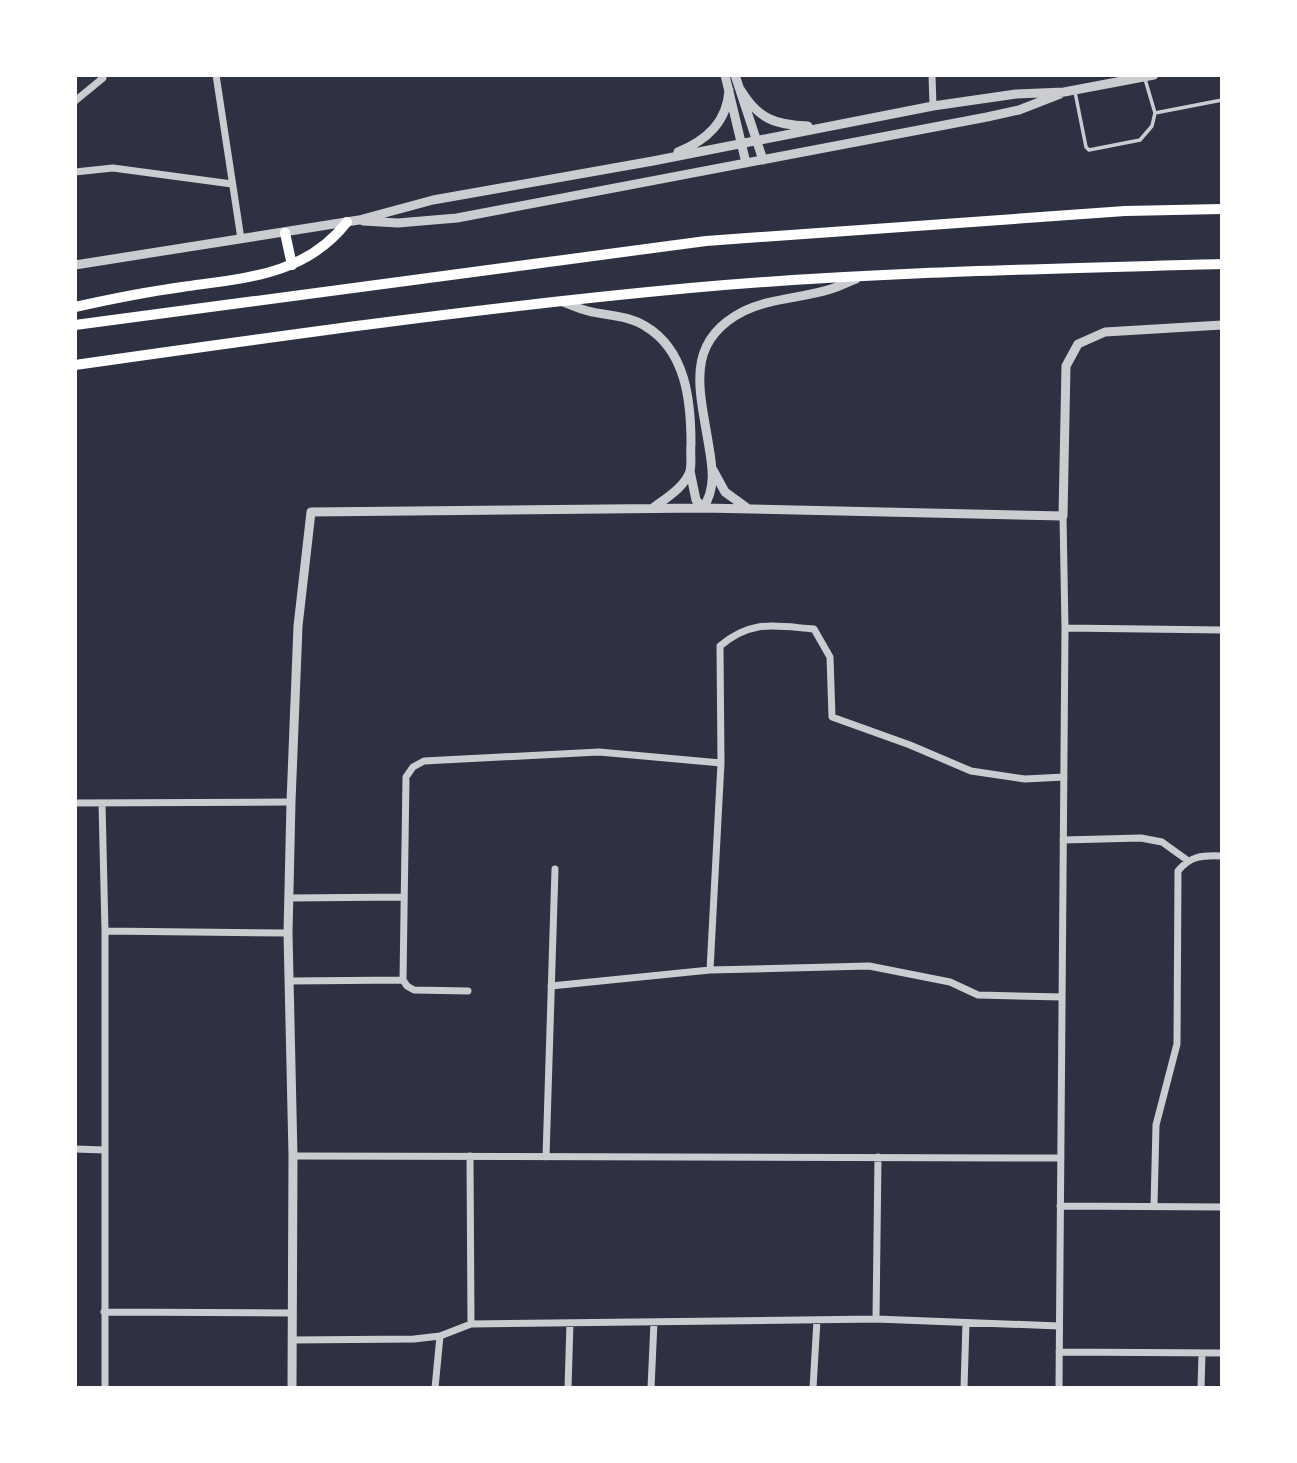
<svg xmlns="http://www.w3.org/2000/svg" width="1297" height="1463" viewBox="0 0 1297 1463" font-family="'IBM Plex Sans',sans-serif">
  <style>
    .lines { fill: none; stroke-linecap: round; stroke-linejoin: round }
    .service { stroke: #caccd0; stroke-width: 3.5 }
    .minor { stroke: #caccd0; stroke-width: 7 }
    .tertiary { stroke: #caccd0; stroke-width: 9 }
    .trunk { stroke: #fff; stroke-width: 10 }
  </style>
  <rect width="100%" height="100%" fill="#2d3142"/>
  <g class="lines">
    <path class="service" d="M 1145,79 L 1155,113 L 1222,100
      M 1075,92 L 1086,147 L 1089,150 L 1140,140 L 1152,126 L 1155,113"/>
    <path class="minor" d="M 216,75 L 241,239
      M 932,75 L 933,106
      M 75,101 L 103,78 L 103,75
      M 75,172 L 113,168 L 232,184
      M 1065,628 L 1222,630
      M 75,803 L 291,802
      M 102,803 L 105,931 L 105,1388
      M 1063,840 L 1141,838 L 1162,842 L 1187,860
      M 289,898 L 404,897
      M 105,931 L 288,933
      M 710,970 L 721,763 L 720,646 C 752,619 775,626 814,629 L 830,657 L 832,717 L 910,745 L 971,771 L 1025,779 L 1064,777
      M 290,981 L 403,980
      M 551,986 L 710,970 L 869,966 L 950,982 L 978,995 L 1062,997
      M 468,991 L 414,990 L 407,986 L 403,980 L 406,777 L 413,767 L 424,761 L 599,752 L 721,763
      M 75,1149 L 104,1150
      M 293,1156 L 1061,1158
      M 470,1156 L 471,1324
      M 546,1157 L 555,869
      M 1060,1206 L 1222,1207
      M 1154,1206 L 1156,1125 L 1177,1044 L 1178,871 C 1190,856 1202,855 1222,856
      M 104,1312 L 292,1313
      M 876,1319 L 1059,1326
      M 292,1340 L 414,1339 L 440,1336 L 471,1324 L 876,1319 L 878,1157
      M 1059,1352 L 1222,1353
      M 435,1388 L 440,1336
      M 568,1388 L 570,1323
      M 651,1388 L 654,1322
      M 813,1388 L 817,1320
      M 964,1388 L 966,1323
      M 1059,1388 L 1065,628 L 1063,516
      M 1201,1388 L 1202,1353"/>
    <path class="tertiary" d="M 725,75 L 746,163
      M 735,75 L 763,160
      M 740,89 C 758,119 775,125 808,126
      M 678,152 C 707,140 727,122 729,90
      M 363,221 L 398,223 L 457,218 L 987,117 L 1019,110 L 1060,94
      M 75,265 L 359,220 L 433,200 L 653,161 L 933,106 L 1016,94 L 1064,92 L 1154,75
      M 563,302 C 571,305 580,309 588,311 C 607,316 628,315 645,326 C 686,350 691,401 691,444 C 690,452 692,463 690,471 C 685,487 666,498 653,508
      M 713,470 L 725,492 L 747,508
      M 690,471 L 696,500 L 703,508 C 717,487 712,465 708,441 C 699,387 685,341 744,311 C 771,298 803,298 831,289 C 840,286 848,282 856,279
      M 292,1388 L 293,1156 L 288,933 L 291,802 L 298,626 L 311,512 L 703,508 L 1063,516 L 1066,366 L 1078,344 L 1105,332 L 1222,325"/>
    <path class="trunk" d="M 285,233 L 292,265
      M 75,307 C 111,299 146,292 182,287 C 244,278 305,276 347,222
      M 75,325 L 706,241 L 1125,211 L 1222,209
      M 75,365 C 279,336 484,307 690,288 C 867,272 1044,269 1222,264"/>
  </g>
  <rect width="1297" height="1463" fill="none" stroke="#ffffff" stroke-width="154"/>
</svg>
